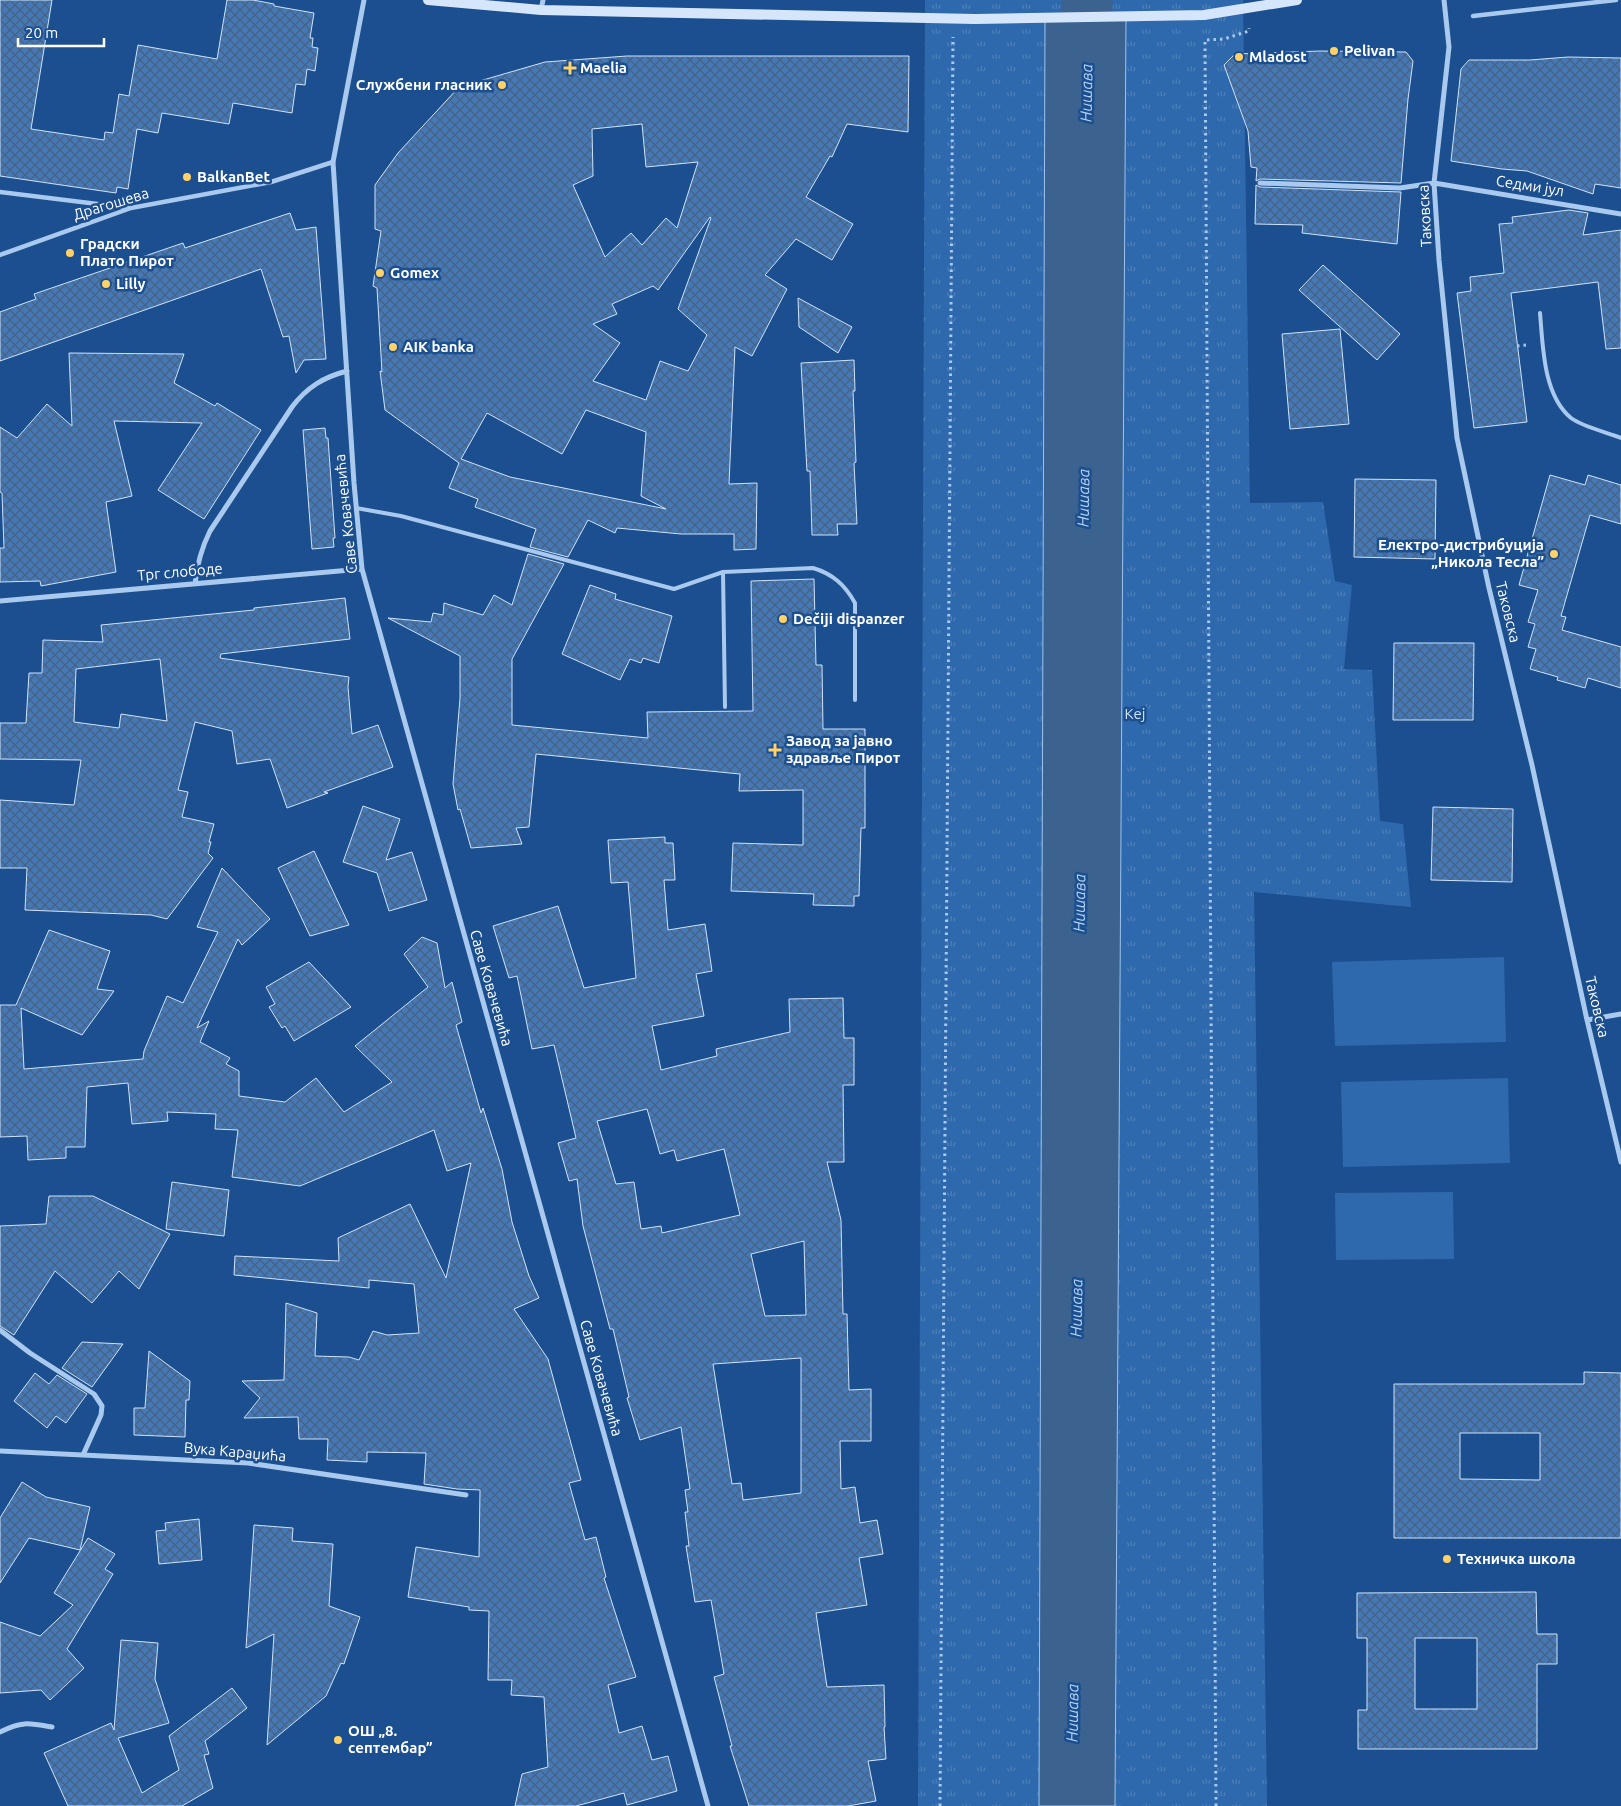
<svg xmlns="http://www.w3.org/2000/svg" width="1621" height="1806" viewBox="0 0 1621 1806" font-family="Ubuntu,sans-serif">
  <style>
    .park { fill: url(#park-tufts) }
    .garden { fill: #2e69ad }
    .water { fill: #3c6290; stroke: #9cc4f0 }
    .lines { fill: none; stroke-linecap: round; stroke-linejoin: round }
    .river { stroke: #3c6290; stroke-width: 51 }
    .building { fill: url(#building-cross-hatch); stroke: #cfe3fa; fill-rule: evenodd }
    .path { stroke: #a9c9ee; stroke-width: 3; stroke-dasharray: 2.5 4; stroke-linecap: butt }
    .service { stroke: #a9c9ee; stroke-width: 4 }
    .pedestrian { stroke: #a9c9ee; stroke-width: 4.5 }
    .minor { stroke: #a9c9ee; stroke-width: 5 }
    .secondary { stroke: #d6e6fa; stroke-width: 10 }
    .poi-dot { fill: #ffd166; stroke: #1b4f8f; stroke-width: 2 }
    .labels { text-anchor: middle; stroke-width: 5; stroke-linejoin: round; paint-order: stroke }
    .poi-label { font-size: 15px; font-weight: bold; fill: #fff; stroke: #1b4f8f; text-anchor: start }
    .street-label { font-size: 15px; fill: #fff; stroke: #1b4f8f }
    .park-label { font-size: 15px; fill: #cfe3fa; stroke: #1b4f8f }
    .water-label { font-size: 16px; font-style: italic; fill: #b5d3f5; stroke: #1b4f8f }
  </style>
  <defs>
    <pattern id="park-tufts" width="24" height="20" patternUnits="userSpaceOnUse" patternTransform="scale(1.25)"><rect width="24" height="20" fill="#2e69ad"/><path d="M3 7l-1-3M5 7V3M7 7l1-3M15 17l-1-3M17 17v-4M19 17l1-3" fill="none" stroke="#4d80b9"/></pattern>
    <pattern id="building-cross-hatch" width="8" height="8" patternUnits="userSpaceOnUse" patternTransform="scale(1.25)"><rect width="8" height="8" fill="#4478b7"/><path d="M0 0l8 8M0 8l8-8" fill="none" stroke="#486282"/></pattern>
  </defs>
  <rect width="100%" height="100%" fill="#1b4f8f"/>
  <path class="park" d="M 925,0 L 1243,0 L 1250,503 L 1323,502 L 1335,581 L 1352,585 L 1344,669 L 1372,670 L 1380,821 L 1403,824 L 1411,907 L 1254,892 L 1267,1806 L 918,1806 Z"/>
  <path class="garden" d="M 1504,957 L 1506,1042 L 1335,1046 L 1332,962 Z
    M 1508,1078 L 1510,1163 L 1343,1167 L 1341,1082 Z
    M 1453,1192 L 1454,1259 L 1336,1260 L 1335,1193 Z"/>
  <path class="water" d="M 1126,16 L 1115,1806 L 1039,1806 L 1045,18 Z"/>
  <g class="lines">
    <path class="river" d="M 1087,83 L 1087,0"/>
  </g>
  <path class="building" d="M 0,0 L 52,0 L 31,129 L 104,140 L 105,132 L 113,133 L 119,94 L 129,96 L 138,45 L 217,59 L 227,0 L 253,0 L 274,4 L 274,6 L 314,13 L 310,38 L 313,38 L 312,47 L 318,48 L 315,71 L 307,69 L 305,85 L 296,84 L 292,113 L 233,103 L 229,124 L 162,113 L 158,133 L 137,129 L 128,189 L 117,187 L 116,193 L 0,176 Z
    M 1320,51 L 1406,52 L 1413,61 L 1408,99 L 1401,183 L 1260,179 L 1256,181 L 1257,168 L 1251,167 L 1248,131 L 1224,65 L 1235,54 Z
    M 627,56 L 909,56 L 908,132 L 847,124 L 832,157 L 830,156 L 806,197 L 853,224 L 832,260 L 796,239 L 765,275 L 787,289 L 752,356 L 735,347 L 729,484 L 757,483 L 756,549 L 734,550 L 734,534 L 681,534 L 617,528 L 615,533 L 588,520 L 568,557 L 530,547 L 536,529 L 475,507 L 478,499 L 449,488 L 459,463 L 385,410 L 380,371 L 382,372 L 377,288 L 373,286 L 381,231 L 375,229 L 375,185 L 398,153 L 459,87 L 545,62 ZM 642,124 L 646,167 L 698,162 L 677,228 L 666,218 L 642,245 L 631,233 L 605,257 L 573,185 L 593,176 L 592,129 ZM 710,217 L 711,218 L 678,309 L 707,335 L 688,371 L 660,361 L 646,400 L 593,381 L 620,343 L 593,324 L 617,314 L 612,304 L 653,286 L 658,290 ZM 586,410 L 646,432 L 641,496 L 666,509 L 510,477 L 461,459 L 487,413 L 562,454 Z
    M 1568,57 L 1621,58 L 1621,188 L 1595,184 L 1593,194 L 1527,171 L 1502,169 L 1451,161 L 1461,69 L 1469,60 L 1530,60 Z
    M 1256,185 L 1260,187 L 1401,192 L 1397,244 L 1302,233 L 1303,225 L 1255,224 Z
    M 1569,210 L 1588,213 L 1583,235 L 1621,230 L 1621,348 L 1606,349 L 1598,282 L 1511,293 L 1527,422 L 1474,428 L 1457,293 L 1471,291 L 1470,277 L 1504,273 L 1499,224 L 1513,223 L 1512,217 Z
    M 290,213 L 296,230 L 316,227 L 326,359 L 304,360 L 296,373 L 289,336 L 283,337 L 261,269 L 0,361 L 0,312 L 36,299 L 34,294 L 183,243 L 185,248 Z
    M 1323,265 L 1400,334 L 1377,360 L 1299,290 Z
    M 798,298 L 852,327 L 838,353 L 799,327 Z
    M 1340,329 L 1349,424 L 1290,429 L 1282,334 Z
    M 69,353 L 184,354 L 174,383 L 215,406 L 217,403 L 261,430 L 204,519 L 158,490 L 202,423 L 114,421 L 132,496 L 106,502 L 116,572 L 41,586 L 40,581 L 0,582 L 0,548 L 4,548 L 2,493 L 0,492 L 0,427 L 17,438 L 47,404 L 72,426 Z
    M 854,360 L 855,391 L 853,391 L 856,462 L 854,463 L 857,524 L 837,524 L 838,535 L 812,535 L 810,471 L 807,471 L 801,363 Z
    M 325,428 L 326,438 L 328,438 L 335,538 L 333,538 L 334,547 L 312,549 L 303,430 Z
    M 1550,475 L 1585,485 L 1588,475 L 1621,485 L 1621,524 L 1590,515 L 1561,616 L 1566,617 L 1562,630 L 1621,647 L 1621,688 L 1588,678 L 1585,688 L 1557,680 L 1558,677 L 1530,669 L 1536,649 L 1528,647 L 1535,624 L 1528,622 L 1538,590 L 1519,585 Z
    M 1355,479 L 1436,480 L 1435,559 L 1354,557 Z
    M 528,554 L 564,564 L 512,659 L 512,725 L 648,738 L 647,712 L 753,711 L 751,581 L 814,579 L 816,665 L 822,665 L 823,729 L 865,729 L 865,828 L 861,828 L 859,896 L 854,896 L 854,906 L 813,905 L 814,894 L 731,891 L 733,843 L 803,845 L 803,790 L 739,791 L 740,774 L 536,754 L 529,827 L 516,828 L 522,844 L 471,848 L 460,809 L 458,810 L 453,784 L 460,698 L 460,656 L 388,618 L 431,622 L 433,613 L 443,615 L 444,603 L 483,615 L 494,595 L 512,605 Z
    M 590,585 L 616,594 L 615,599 L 672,616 L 659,663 L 643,658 L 641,663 L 630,659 L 620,680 L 562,654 Z
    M 345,598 L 350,639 L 221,654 L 220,658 L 349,677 L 348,687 L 352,734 L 378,725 L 393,767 L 324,792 L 328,793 L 287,808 L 270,759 L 237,764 L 232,731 L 195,722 L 178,790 L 188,792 L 182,817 L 214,824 L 209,842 L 211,842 L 208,853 L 213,858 L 167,919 L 151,915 L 25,910 L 27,868 L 0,868 L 0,800 L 74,805 L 81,760 L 0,759 L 0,723 L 26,723 L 29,673 L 42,673 L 43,640 L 103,642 L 101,625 L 254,610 L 254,608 ZM 160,659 L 167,721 L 121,714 L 119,728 L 74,722 L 76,669 Z
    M 1394,643 L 1474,643 L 1473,720 L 1393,720 Z
    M 363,806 L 400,819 L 386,860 L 412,852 L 427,900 L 389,911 L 377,873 L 343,862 Z
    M 1433,807 L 1513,809 L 1512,882 L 1431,880 Z
    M 665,837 L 665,843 L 673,843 L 675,880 L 664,880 L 668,930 L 705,924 L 712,971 L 696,974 L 704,1016 L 652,1026 L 661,1070 L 717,1056 L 716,1049 L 790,1032 L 789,999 L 843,998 L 844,1038 L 854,1038 L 854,1085 L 843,1085 L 844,1162 L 827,1162 L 841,1220 L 843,1314 L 847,1314 L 849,1390 L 871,1389 L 871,1441 L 840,1441 L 841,1489 L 855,1487 L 860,1523 L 877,1520 L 883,1554 L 859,1558 L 867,1605 L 816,1613 L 827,1687 L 884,1685 L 885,1727 L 884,1727 L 886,1759 L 868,1761 L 876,1801 L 848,1806 L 749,1806 L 730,1746 L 732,1746 L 714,1677 L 724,1674 L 711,1600 L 695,1602 L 686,1546 L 689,1546 L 685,1512 L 688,1512 L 685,1490 L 690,1489 L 681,1427 L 640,1440 L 627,1398 L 629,1397 L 613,1329 L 610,1329 L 583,1226 L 577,1179 L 569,1181 L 558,1143 L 576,1138 L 554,1045 L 532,1049 L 517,976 L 509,978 L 493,926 L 558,906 L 584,988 L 636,978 L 628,882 L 611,883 L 608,840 ZM 647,1109 L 660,1154 L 674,1150 L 677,1161 L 724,1149 L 740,1215 L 662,1233 L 661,1226 L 641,1229 L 634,1182 L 616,1184 L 597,1121 ZM 804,1241 L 806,1315 L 765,1316 L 751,1254 ZM 801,1358 L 801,1493 L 743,1500 L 741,1483 L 732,1484 L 713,1364 Z
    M 314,851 L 349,925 L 310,936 L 278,868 Z
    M 222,868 L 270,919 L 242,945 L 238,939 L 197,1028 L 209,1021 L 200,1042 L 230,1058 L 226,1064 L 239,1071 L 239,1096 L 285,1102 L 316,1078 L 344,1112 L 392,1082 L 355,1046 L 428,987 L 404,954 L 422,937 L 437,943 L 445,988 L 452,982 L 462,1022 L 456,1025 L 481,1113 L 483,1108 L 502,1169 L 512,1222 L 529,1276 L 539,1298 L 514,1309 L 548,1359 L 581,1480 L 569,1483 L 585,1540 L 596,1537 L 606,1577 L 604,1578 L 636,1677 L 608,1685 L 619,1733 L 642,1726 L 652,1760 L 668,1756 L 677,1791 L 627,1805 L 624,1793 L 576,1806 L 515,1806 L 522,1774 L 548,1767 L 544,1697 L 511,1695 L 512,1680 L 488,1680 L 489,1611 L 469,1610 L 469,1607 L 408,1597 L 416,1547 L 479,1557 L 480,1490 L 457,1489 L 424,1484 L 426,1453 L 367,1452 L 367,1462 L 327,1460 L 328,1439 L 299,1439 L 298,1417 L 244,1418 L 260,1398 L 242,1381 L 284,1380 L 286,1303 L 317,1313 L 315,1356 L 349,1357 L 359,1360 L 373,1331 L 387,1335 L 419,1333 L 414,1284 L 369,1280 L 369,1288 L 234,1275 L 235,1256 L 339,1261 L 338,1238 L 410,1204 L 446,1278 L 471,1163 L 447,1171 L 434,1130 L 300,1186 L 232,1177 L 238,1130 L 215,1129 L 216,1114 L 167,1112 L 168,1121 L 132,1124 L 128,1083 L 87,1087 L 85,1147 L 66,1147 L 66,1158 L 28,1160 L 27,1136 L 0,1137 L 0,1005 L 16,1005 L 49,930 L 110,951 L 97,989 L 114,991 L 82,1035 L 21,1008 L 24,1069 L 143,1059 L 144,1051 L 167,996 L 183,1003 L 218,932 L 197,927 Z
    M 309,962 L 351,1007 L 294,1041 L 285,1026 L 282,1028 L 269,1007 L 275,1004 L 266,987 Z
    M 172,1182 L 229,1190 L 224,1236 L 166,1229 Z
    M 49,1196 L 93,1196 L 170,1234 L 139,1289 L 119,1271 L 92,1303 L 55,1271 L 14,1335 L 0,1326 L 0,1226 L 46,1224 Z
    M 82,1342 L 123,1344 L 92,1387 L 62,1368 Z
    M 149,1351 L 190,1381 L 189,1400 L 186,1400 L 185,1437 L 134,1435 L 134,1408 L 145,1408 Z
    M 1584,1372 L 1621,1373 L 1621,1538 L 1394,1538 L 1394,1384 L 1584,1384 ZM 1460,1433 L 1540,1433 L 1540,1480 L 1460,1479 Z
    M 35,1373 L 49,1384 L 57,1375 L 87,1394 L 66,1423 L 56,1416 L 47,1428 L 14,1401 Z
    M 22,1482 L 46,1497 L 90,1507 L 80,1550 L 29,1538 L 0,1583 L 0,1518 Z
    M 199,1519 L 202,1560 L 159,1564 L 156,1531 L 166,1530 L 165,1523 Z
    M 254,1525 L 293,1528 L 292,1541 L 333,1544 L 329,1606 L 360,1617 L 344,1664 L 341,1663 L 326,1696 L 267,1745 L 274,1634 L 246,1648 Z
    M 88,1538 L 115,1554 L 105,1569 L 113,1574 L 67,1649 L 84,1668 L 50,1700 L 41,1690 L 0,1693 L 0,1622 L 40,1636 L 73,1605 L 54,1593 Z
    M 1536,1592 L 1537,1634 L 1557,1634 L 1557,1664 L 1537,1664 L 1537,1749 L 1358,1749 L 1358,1710 L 1367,1710 L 1367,1638 L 1357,1638 L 1357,1593 ZM 1415,1638 L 1477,1638 L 1477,1709 L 1415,1709 Z
    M 121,1640 L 158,1643 L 155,1679 L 169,1723 L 118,1738 L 142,1793 L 179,1770 L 169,1736 L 232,1688 L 247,1708 L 205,1741 L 209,1754 L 204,1755 L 213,1788 L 182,1806 L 68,1806 L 44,1753 L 111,1723 L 114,1730 Z"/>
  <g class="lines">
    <path class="path" d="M 1517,346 L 1527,345
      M 940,1806 L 953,37
      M 1216,1806 L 1205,40 L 1224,39 L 1249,31 L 1249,28"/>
    <path class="service" d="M 1540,313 C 1543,346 1543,395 1571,418 C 1583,427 1606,432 1621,438
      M 356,508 L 401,516 L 674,589 L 723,572 L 813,568 C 833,574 845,585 855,603 L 855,700
      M 723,572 L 725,707"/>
    <path class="pedestrian" d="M 1473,16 L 1616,0
      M 0,192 L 130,208
      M 0,255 L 131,208 L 271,182 L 333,162"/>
    <path class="minor" d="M 364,0 L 333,162 L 354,483 L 362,569 L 708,1806
      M 1444,0 L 1449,47 L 1434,183 L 1439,260 L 1457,438 L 1489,588 L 1532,765 L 1587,1020 L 1621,1162
      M 541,10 L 543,0
      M 1260,183 L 1400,188 L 1434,183 L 1621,214
      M 195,584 C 197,564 201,549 210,531 L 292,407 C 307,387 324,377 347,371
      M 0,601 L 362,569
      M 1587,1020 L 1621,1014
      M 0,1330 L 30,1353 L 94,1394 L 102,1406 L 101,1415 L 83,1455
      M 0,1451 L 248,1463 L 466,1495
      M 0,1732 C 22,1721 29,1723 52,1727"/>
    <path class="secondary" d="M 428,0 L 541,10 L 975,19 L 1204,15 L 1297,0"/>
  </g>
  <g class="poi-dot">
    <circle cx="1334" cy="51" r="5"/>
    <circle cx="1239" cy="57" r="5"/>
    <path d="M567.5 60.5h5v5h5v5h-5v5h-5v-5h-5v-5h5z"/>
    <circle cx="502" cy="85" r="5"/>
    <circle cx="187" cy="177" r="5"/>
    <circle cx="70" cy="253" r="5"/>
    <circle cx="380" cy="273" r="5"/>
    <circle cx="106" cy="284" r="5"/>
    <circle cx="393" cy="347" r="5"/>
    <circle cx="1554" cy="554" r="5"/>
    <circle cx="783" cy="619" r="5"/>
    <path d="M772.5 742.5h5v5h5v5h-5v5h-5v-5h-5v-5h5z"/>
    <circle cx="1447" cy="1559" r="5"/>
    <circle cx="338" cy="1740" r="5"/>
  </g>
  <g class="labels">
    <g class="poi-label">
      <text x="1344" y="56">Pelivan</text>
      <text x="1249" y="62">Mladost</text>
      <text x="580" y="73">Maelia</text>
      <text x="492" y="90" text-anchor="end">Службени гласник</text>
      <text x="197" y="182">BalkanBet</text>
      <text x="80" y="249">Градски<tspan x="80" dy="17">Плато Пирот</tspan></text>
      <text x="390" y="278">Gomex</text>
      <text x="116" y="289">Lilly</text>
      <text x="403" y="352">AIK banka</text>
      <text x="1544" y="550" text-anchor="end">Електро-дистрибуција<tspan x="1544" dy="17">„Никола Тесла”</tspan></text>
      <text x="793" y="624">Dečiji dispanzer</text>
      <text x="786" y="746">Завод за јавно<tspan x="786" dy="17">здравље Пирот</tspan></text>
      <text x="1457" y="1564">Техничка школа</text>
      <text x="348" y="1736">ОШ „8.<tspan x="348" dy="17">септембар”</tspan></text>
    </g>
    <g class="street-label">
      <text transform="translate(1530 186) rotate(9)" y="5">Седми јул</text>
      <text transform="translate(111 204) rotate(-17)" y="5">Драгошева</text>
      <text transform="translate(1425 216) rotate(-93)" y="5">Таковска</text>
      <text transform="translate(346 514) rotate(-96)" y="5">Саве Ковачевића</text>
      <text transform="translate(180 572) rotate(-5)" y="5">Трг слободе</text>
      <text transform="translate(1508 612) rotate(76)" y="5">Таковска</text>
      <text transform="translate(491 988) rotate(74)" y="5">Саве Ковачевића</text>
      <text transform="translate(1597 1007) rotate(77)" y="5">Таковска</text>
      <text transform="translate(601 1378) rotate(74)" y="5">Саве Ковачевића</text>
      <text transform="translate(235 1452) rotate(5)" y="5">Вука Караџића</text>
    </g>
    <g class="park-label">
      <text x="1135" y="719">Кеј</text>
    </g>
    <g class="water-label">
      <text transform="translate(1086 93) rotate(-89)" y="6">Нишава</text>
      <text transform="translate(1083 498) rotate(-89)" y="6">Нишава</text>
      <text transform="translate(1079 903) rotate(-89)" y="6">Нишава</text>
      <text transform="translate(1076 1308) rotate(-89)" y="6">Нишава</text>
      <text transform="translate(1072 1713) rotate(-89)" y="6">Нишава</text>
    </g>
  </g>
  <path d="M18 38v8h86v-8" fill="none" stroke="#ffffff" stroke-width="2.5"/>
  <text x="25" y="38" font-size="15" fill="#ffffff" stroke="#1b4f8f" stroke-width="4" paint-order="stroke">20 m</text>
</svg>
